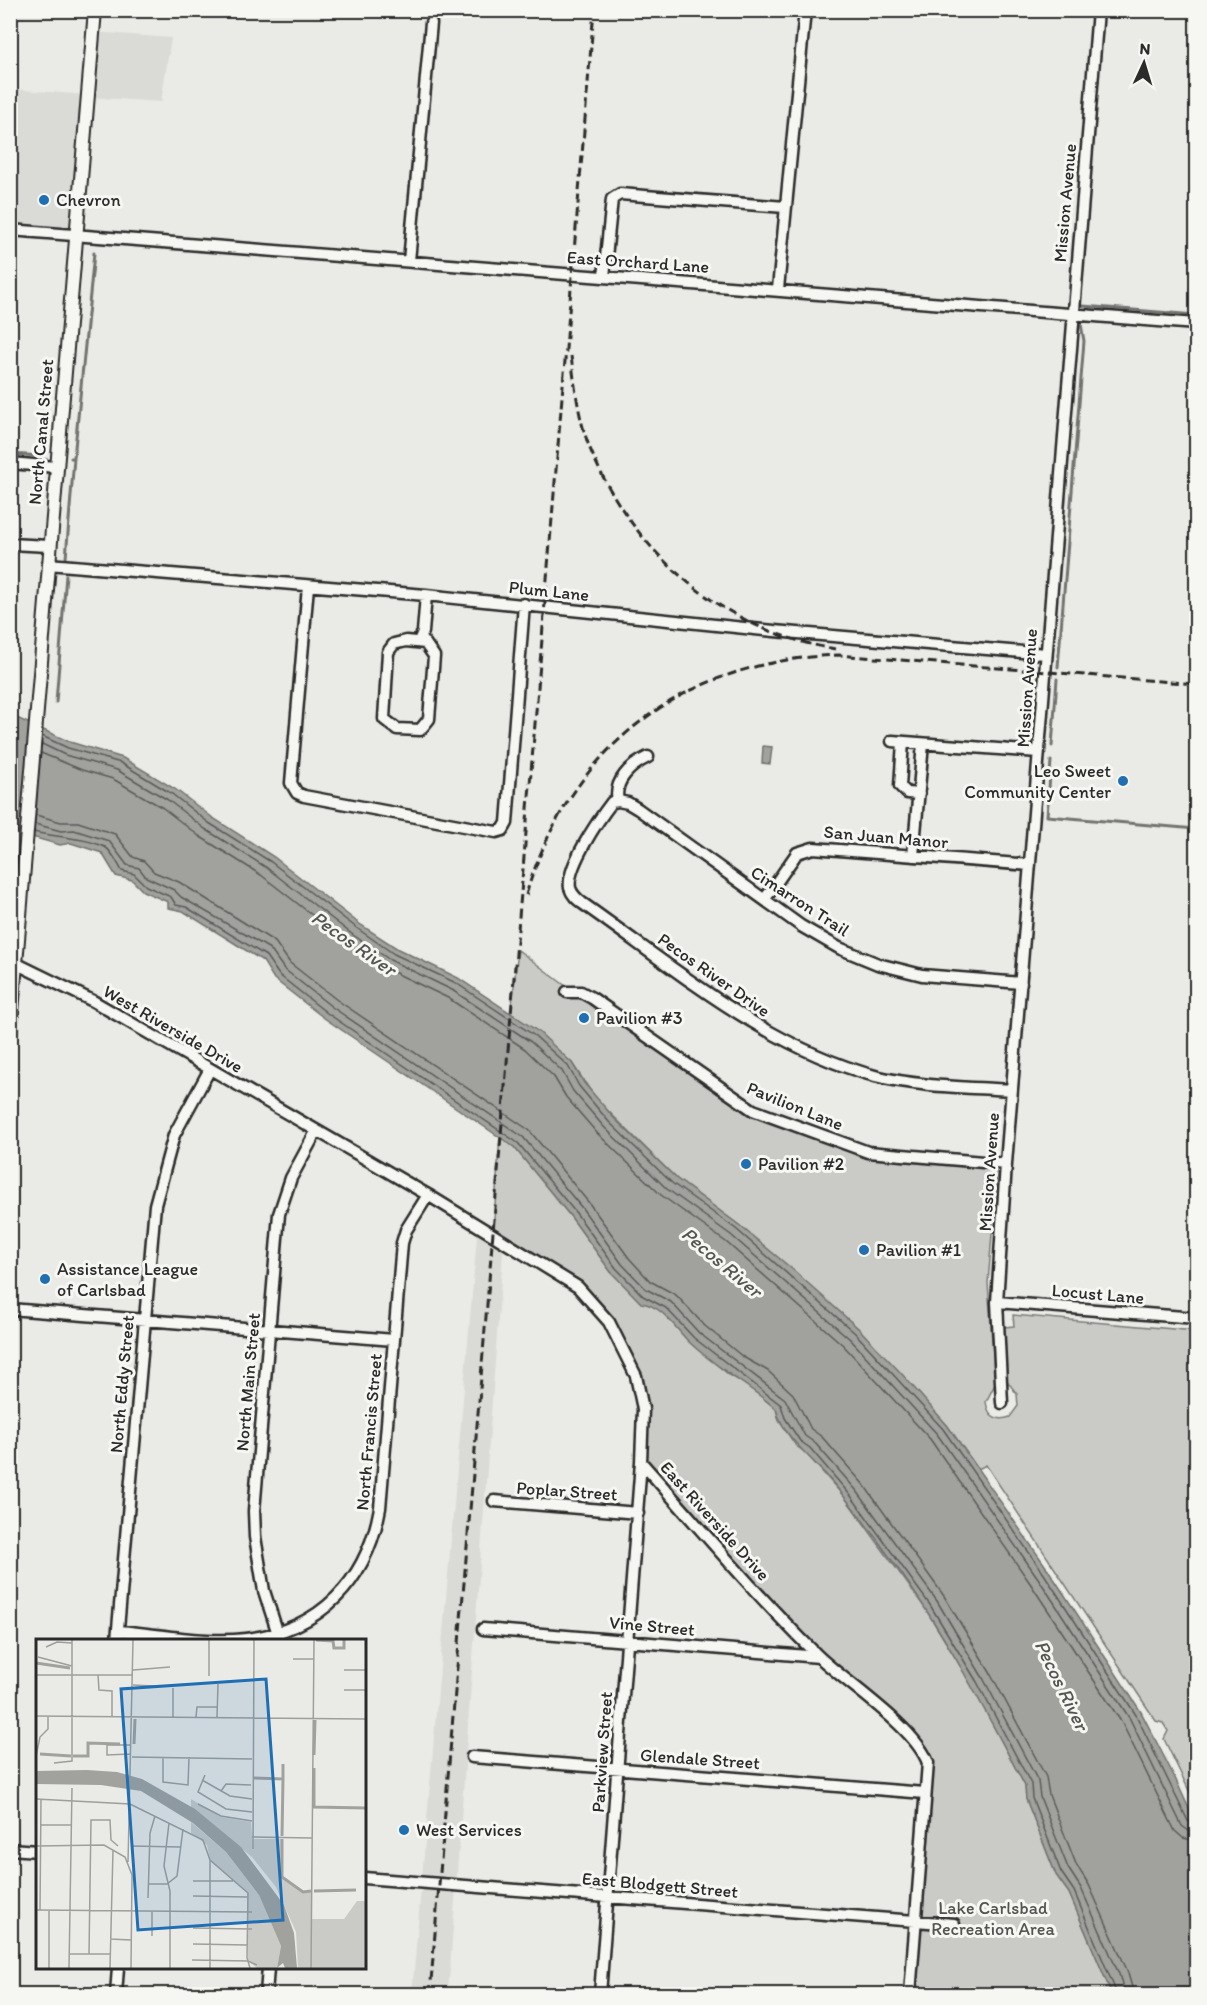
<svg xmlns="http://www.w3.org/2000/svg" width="1207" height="2005" viewBox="0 0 1207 2005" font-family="Itim,sans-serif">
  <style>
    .built { fill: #dadad6 }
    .green { fill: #cacac7; stroke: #7a7a79; stroke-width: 1.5 }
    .water { fill: #a1a19e; stroke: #727270; stroke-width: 1.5 }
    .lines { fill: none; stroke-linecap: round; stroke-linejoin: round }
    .shore { stroke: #5a5a59; stroke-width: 1.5 }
    .stream { stroke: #727270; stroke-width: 3 }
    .minor-casing { stroke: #2b2b2b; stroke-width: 15 }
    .major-casing { stroke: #2b2b2b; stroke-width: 16 }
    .minor { stroke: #f6f6f2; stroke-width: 10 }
    .major { stroke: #f6f6f2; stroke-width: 12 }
    .rail { stroke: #2b2b2b; stroke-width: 3; stroke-dasharray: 9 4.5; stroke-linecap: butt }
    .poi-dot { fill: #1f6fb2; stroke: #f6f6f2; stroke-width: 2 }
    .labels { text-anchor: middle; stroke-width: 6; stroke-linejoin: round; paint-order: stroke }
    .poi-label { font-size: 18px; fill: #2b2b2b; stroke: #f6f6f2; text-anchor: start }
    .street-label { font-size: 18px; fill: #2b2b2b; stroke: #f6f6f2 }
    .park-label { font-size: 18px; fill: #535352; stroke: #f6f6f2 }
    .water-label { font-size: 20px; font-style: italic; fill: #545453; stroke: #f6f6f2 }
    .inset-river { fill: none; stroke: #a1a19e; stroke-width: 3 }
    .inset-road { fill: none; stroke: #9e9e9b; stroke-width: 1.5 }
    .view { fill: #1f6fb2; fill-opacity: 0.15; stroke: #1f6fb2; stroke-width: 3 }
    .inset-edge { fill: none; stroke: #2b2b2b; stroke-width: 3 }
  </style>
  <rect width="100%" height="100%" fill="#eaeae6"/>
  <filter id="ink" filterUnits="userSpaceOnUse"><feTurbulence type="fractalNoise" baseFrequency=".0167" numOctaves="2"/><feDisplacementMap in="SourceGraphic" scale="12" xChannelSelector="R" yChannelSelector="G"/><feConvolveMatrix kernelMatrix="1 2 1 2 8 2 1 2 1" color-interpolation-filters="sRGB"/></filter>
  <g filter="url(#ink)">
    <path class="built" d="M 93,32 L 171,38 L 161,102 L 88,97 L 76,234 L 11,230 L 10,89 L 88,95 Z
      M 478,1225 L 504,1240 L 448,1994 L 412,1994 Z"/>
    <path class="green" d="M 518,950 L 587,1002 L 749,1115 L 866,1157 L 993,1169 L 997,1173 L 988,1283 L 995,1384 L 986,1402 C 988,1416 997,1422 1010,1417 L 1018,1406 L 1017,1394 L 1007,1381 L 1004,1327 L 1014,1326 L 1013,1315 L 1196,1331 L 1196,1805 L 1164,1739 L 1168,1731 L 1163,1723 L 1156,1721 L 986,1465 L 978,1469 L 947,1425 L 859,1329 L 739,1225 L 677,1179 L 596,1099 L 572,1063 L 511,1013 Z
      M 500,1136 L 514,1147 L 571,1217 L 611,1272 L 662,1312 L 690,1342 L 729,1375 L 754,1389 L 776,1409 L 779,1421 L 796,1446 L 805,1452 L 846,1499 L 925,1608 L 972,1685 L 1025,1786 L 1026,1799 L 1056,1875 L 1069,1893 L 1112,1994 L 910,1994 L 928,1763 L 921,1750 L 819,1657 L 641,1462 L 641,1395 L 597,1306 L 493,1233 Z"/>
    <path class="water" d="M 10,715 L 70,742 L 123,758 L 175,789 L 213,818 L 274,857 L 361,925 L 398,949 L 458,978 L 539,1032 L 572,1063 L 584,1083 L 614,1118 L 677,1179 L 739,1225 L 791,1268 L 859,1329 L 901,1373 L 947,1425 L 1049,1571 L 1141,1712 L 1175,1778 L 1196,1824 L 1196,1994 L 1112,1994 L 1069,1893 L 1056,1875 L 1026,1799 L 1025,1786 C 985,1710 945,1633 894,1563 C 873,1533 851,1504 827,1476 C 808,1454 784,1438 776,1409 C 748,1384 714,1367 687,1340 C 674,1326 661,1305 641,1303 L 611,1272 L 571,1217 L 514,1147 L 324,1018 L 274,979 L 263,961 L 183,911 L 168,908 L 168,902 L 143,891 L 132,880 L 116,876 L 102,853 L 71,843 L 60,845 L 11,831 Z
      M 763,746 L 772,747 L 770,764 L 762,763 Z"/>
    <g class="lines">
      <path class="shore" d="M 42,736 L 68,748 L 121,763 L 172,794 L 209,823 L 271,862 L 358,929 L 394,954 L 456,983 L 535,1036 L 568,1066 L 579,1086 L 609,1122 L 672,1183 L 736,1229 L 855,1333 L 943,1429 L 1044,1574 L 1136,1715 L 1188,1821 L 1196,1825
        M 42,744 L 65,755 L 117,770 L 168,800 L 205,829 L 267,868 L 353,935 L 390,960 L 452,990 L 531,1042 L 562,1071 L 573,1091 L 604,1127 L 667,1189 L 731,1235 L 850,1339 L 937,1434 L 1038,1578 L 1130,1719 L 1182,1826 L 1189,1831 L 1196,1832
        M 41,753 L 82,770 L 113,779 L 163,808 L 199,836 L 261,875 L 348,943 L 385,968 L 448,998 L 525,1049 L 554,1077 L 566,1097 L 597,1133 L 661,1195 L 726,1242 L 843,1345 L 930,1439 L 1030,1583 L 1122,1723 L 1175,1831 L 1183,1838 L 1196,1841
        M 36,815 L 61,822 L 78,822 L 115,834 L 133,857 L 144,861 L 154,872 L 179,882 L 275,942 L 290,963 L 337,1000 L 529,1130 L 589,1203 L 629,1258 L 650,1281 L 676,1295 L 705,1326 L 743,1357 L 768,1371 L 793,1394 L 811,1429 L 822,1437 L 864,1485 L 944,1596 L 991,1674 L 1046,1777 L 1049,1795 L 1076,1864 L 1089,1885 L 1127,1970 L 1134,1994
        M 35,824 L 61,831 L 74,830 L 109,841 L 127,865 L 139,868 L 146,877 L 174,890 L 181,897 L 270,949 L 284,969 L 332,1007 L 523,1137 L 582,1208 L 622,1264 L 646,1289 L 671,1302 L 699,1333 L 785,1399 L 805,1436 L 815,1443 L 857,1491 L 937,1601 L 983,1678 L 1038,1781 L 1040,1797 L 1068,1868 L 1081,1888 L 1119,1974 L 1125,1994
        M 34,832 C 58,838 83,837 105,847 C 112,851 118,864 122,871 L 134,874 L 146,886 L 171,897 L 176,905 L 186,907 L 266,956 L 279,975 L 327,1013 L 518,1143 L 576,1213 L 616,1268 L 643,1296 L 666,1308 L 694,1338 L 781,1405 L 785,1418 L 800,1441 L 810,1448 L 851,1496 L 930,1605 L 977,1682 L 1031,1784 L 1032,1798 L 1061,1872 L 1074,1891 L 1117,1994"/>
      <path class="stream" d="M 1083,306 L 1196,315
        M 10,454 L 42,456
        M 74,458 L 94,253
        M 66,558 L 74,458 L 71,458
        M 1058,667 L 1084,341 L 1081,324
        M 56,702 L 66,575
        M 1052,746 L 1057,679
        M 1051,761 L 1047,816 L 1196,829"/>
      <defs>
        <path id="minor" d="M 10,230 L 1196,324
          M 409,261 L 431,23
          M 604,277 L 612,199 L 620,194 L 785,207
          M 778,289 L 805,10
          M 10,463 L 56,467
          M 10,544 L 49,546
          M 48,564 L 426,595 L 774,631 L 1046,654
          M 308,586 L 291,783 L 297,793 L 304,796 L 496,832 L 503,830 L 507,823 L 524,604
          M 406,641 L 425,643 L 434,656 L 429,719 L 420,730 L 397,729 L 384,719 L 388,652 L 394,644 Z
          M 419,641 L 423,632 L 426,595
          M 892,741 L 1038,752
          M 903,742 L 900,786 L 907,793 L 919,794
          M 618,801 L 612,802 C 599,819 566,867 570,888 C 572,895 577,899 582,903 C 675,968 764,1046 875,1076 C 919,1087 967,1087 1011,1090
          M 618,801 L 628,803 L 638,809 L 801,926 L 839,948 L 878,964 L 922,975 L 1021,983
          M 618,801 C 613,781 631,765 648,757
          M 913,856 L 923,744
          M 765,899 L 797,853 L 813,848 L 1030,865
          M 11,961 L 93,1001 L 428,1195 L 578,1287 L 609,1322 L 636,1376 L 643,1409 L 641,1462 C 699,1527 755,1594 817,1655 C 846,1683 915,1727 928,1763 L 910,1994
          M 567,992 L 581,992 L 592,998 L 753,1110 L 868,1152 L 1006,1164
          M 997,1302 L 1196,1318
          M 10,1309 L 394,1340
          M 1002,1403 L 997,1302 L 1006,1164 L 1098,10
          M 494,1501 L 638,1513
          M 483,1629 L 819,1657
          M 118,1631 C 159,1634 205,1644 246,1639 C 321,1630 367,1581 380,1508 L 402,1243 L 406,1230 L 428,1195
          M 117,1640 L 155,1205 L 174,1135 L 210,1069
          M 280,1640 L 264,1591 L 255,1537 L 254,1511 L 279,1214 L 291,1178 L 316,1132
          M 472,1757 L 925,1793
          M 10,1849 L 38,1851
          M 364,1878 L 954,1924
          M 116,1994 L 118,1968
          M 266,1994 L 268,1968
          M 600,1994 L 641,1462"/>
        <path id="major" d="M 10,1036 L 95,10"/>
      </defs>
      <use href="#minor" class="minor-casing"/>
      <use href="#major" class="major-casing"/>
      <use href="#minor" class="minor"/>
      <use href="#major" class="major"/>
      <path class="rail" d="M 571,356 C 575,386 578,417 589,446 C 631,551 722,631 835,649
        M 526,895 C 570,746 684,661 838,655 L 1196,684
        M 430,1994 L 594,10"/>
    </g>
  </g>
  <g class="poi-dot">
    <circle cx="44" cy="200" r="6"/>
    <circle cx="1123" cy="781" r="6"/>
    <circle cx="584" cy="1018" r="6"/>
    <circle cx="746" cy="1164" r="6"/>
    <circle cx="864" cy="1250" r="6"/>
    <circle cx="45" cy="1279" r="6"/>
    <circle cx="404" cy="1830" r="6"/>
  </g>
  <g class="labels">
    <g class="poi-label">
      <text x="56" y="206">Chevron</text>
      <text x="1111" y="777" text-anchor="end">Leo Sweet<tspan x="1111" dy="21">Community Center</tspan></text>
      <text x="596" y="1024">Pavilion #3</text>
      <text x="758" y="1170">Pavilion #2</text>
      <text x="876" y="1256">Pavilion #1</text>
      <text x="57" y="1275">Assistance League<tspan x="57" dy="21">of Carlsbad</tspan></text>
      <text x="416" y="1836">West Services</text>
    </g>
    <g class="street-label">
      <text transform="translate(1065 203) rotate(-85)" y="6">Mission Avenue</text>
      <text transform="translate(638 262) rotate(4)" y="6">East Orchard Lane</text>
      <text transform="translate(41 432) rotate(-85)" y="6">North Canal Street</text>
      <text transform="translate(549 591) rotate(6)" y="6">Plum Lane</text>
      <text transform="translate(1027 688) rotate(-86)" y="6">Mission Avenue</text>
      <text transform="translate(886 837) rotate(5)" y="6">San Juan Manor</text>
      <text transform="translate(800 901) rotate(33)" y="6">Cimarron Trail</text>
      <text transform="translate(714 975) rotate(35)" y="6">Pecos River Drive</text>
      <text transform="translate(173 1029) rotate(30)" y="6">West Riverside Drive</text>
      <text transform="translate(795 1106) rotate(22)" y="6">Pavilion Lane</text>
      <text transform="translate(989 1172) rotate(-86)" y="6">Mission Avenue</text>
      <text transform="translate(1098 1294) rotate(5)" y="6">Locust Lane</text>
      <text transform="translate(248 1382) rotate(-85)" y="6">North Main Street</text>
      <text transform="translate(122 1384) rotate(-85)" y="6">North Eddy Street</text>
      <text transform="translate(369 1432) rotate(-85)" y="6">North Francis Street</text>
      <text transform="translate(567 1491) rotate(4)" y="6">Poplar Street</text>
      <text transform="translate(715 1521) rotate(48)" y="6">East Riverside Drive</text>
      <text transform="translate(652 1626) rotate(5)" y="6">Vine Street</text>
      <text transform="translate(602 1752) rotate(-86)" y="6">Parkview Street</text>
      <text transform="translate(700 1759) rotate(4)" y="6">Glendale Street</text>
      <text transform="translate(660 1885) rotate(5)" y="6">East Blodgett Street</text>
    </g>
    <g class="park-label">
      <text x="993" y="1914">Lake Carlsbad<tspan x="993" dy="21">Recreation Area</tspan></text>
    </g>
    <g class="water-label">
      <text transform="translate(354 943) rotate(35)" y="7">Pecos River</text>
      <text transform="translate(722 1262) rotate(40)" y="7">Pecos River</text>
      <text transform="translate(1062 1685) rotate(64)" y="7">Pecos River</text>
    </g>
  </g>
  <g transform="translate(36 1639)">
    <rect width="330" height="330" fill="#eaeae6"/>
    <path d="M 155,160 L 185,178 L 215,183 L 217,212 L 218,200 L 246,200 L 246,238 L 267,253 L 275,253 L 275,280 L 308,280 L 321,262 L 330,262 L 330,329 L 262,329 L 260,293 L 240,248 L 216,218 L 155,168 ZM 155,183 L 190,213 L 223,256 L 245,307 L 241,329 L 221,329 L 212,322 L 211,254 L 174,221 L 171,206 L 155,194 Z" fill="#cacac7"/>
    <path d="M 51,131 L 81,133 L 106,140 L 159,170 L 205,208 L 248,266 L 258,294 L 261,329 L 249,329 L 247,324 L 241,329 L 245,307 L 223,256 L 190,213 L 157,184 L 105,152 L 65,146 L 0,145 L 0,132 Z" fill="#a1a19e"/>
    <path class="inset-river" d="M 280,1 L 297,2 L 298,9 L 308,9 L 308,1M 0,24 L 34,29M 98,105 L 99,80M 4,115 L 35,117M 278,116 L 279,81M 37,117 L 52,117 L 52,104 L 84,105M 278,129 L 278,168 L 330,169M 218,139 L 247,140 L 247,125M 246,197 L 247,140M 246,200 L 246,238 L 267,253 L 275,252M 278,252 L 320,251"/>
    <path class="inset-road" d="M 10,8 L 21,3 L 36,4M 2,18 L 36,27M 257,20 L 278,20M 97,31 L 134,28M 308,31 L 330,31M 0,36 L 97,36M 62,36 L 63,51 L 76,52 L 76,77M 173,37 L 173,1M 97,46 L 118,47M 308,51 L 330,51M 0,77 L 330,80M 137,78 L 137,49M 160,78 L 161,68 L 181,68M 181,78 L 182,45M 94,106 L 71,106 L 71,116 L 94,115M 0,117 L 4,98 L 12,90 L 12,77M 96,118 L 216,120M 127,118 L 127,143 L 152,146 L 153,118M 18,124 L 36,122 L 36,1M 169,136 L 162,153 L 190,170 L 216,173M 166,141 L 194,157 L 216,160M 185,152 L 190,145 L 215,146M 0,160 L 94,165 L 167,201 L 174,221 L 212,254 L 211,319 L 214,329M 162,165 L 185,177 L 216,182M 133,184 L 128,227 L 134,252 L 134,329M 4,186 L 35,186M 216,198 L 276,199M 0,207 L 68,206 L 89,218 L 96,236 L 95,329M 95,207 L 144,208M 217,210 L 218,1M 92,223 L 97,1M 157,242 L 197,242M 113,245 L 131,245 L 141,237 L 147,190M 157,257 L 211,258M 112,259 L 114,194 L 119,177M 0,271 L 216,273M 4,271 L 5,160M 157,289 L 216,290M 116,297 L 116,273M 74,300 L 95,301M 157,305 L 211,306M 33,315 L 74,315M 53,315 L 55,181 L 74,181 L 75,201 L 82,207M 156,321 L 212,322 L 221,326M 13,329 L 13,271M 33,329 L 36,149M 74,329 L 77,211M 174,329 L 174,221M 275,329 L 278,1"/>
    <path class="view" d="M 230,40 L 247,281 L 102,291 L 85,50 Z"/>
    <rect width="330" height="330" class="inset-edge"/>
  </g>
  <rect width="1207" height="2005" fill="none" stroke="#f6f6f2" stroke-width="36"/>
  <rect x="18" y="18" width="1171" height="1969" fill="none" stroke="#2b2b2b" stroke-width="2" filter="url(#ink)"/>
  <g transform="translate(1144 63) rotate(4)" stroke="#f6f6f2" stroke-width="4.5" paint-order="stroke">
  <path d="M0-4.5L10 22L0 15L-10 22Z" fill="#2b2b2b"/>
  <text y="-9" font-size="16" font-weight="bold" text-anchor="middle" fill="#2b2b2b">N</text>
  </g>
</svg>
